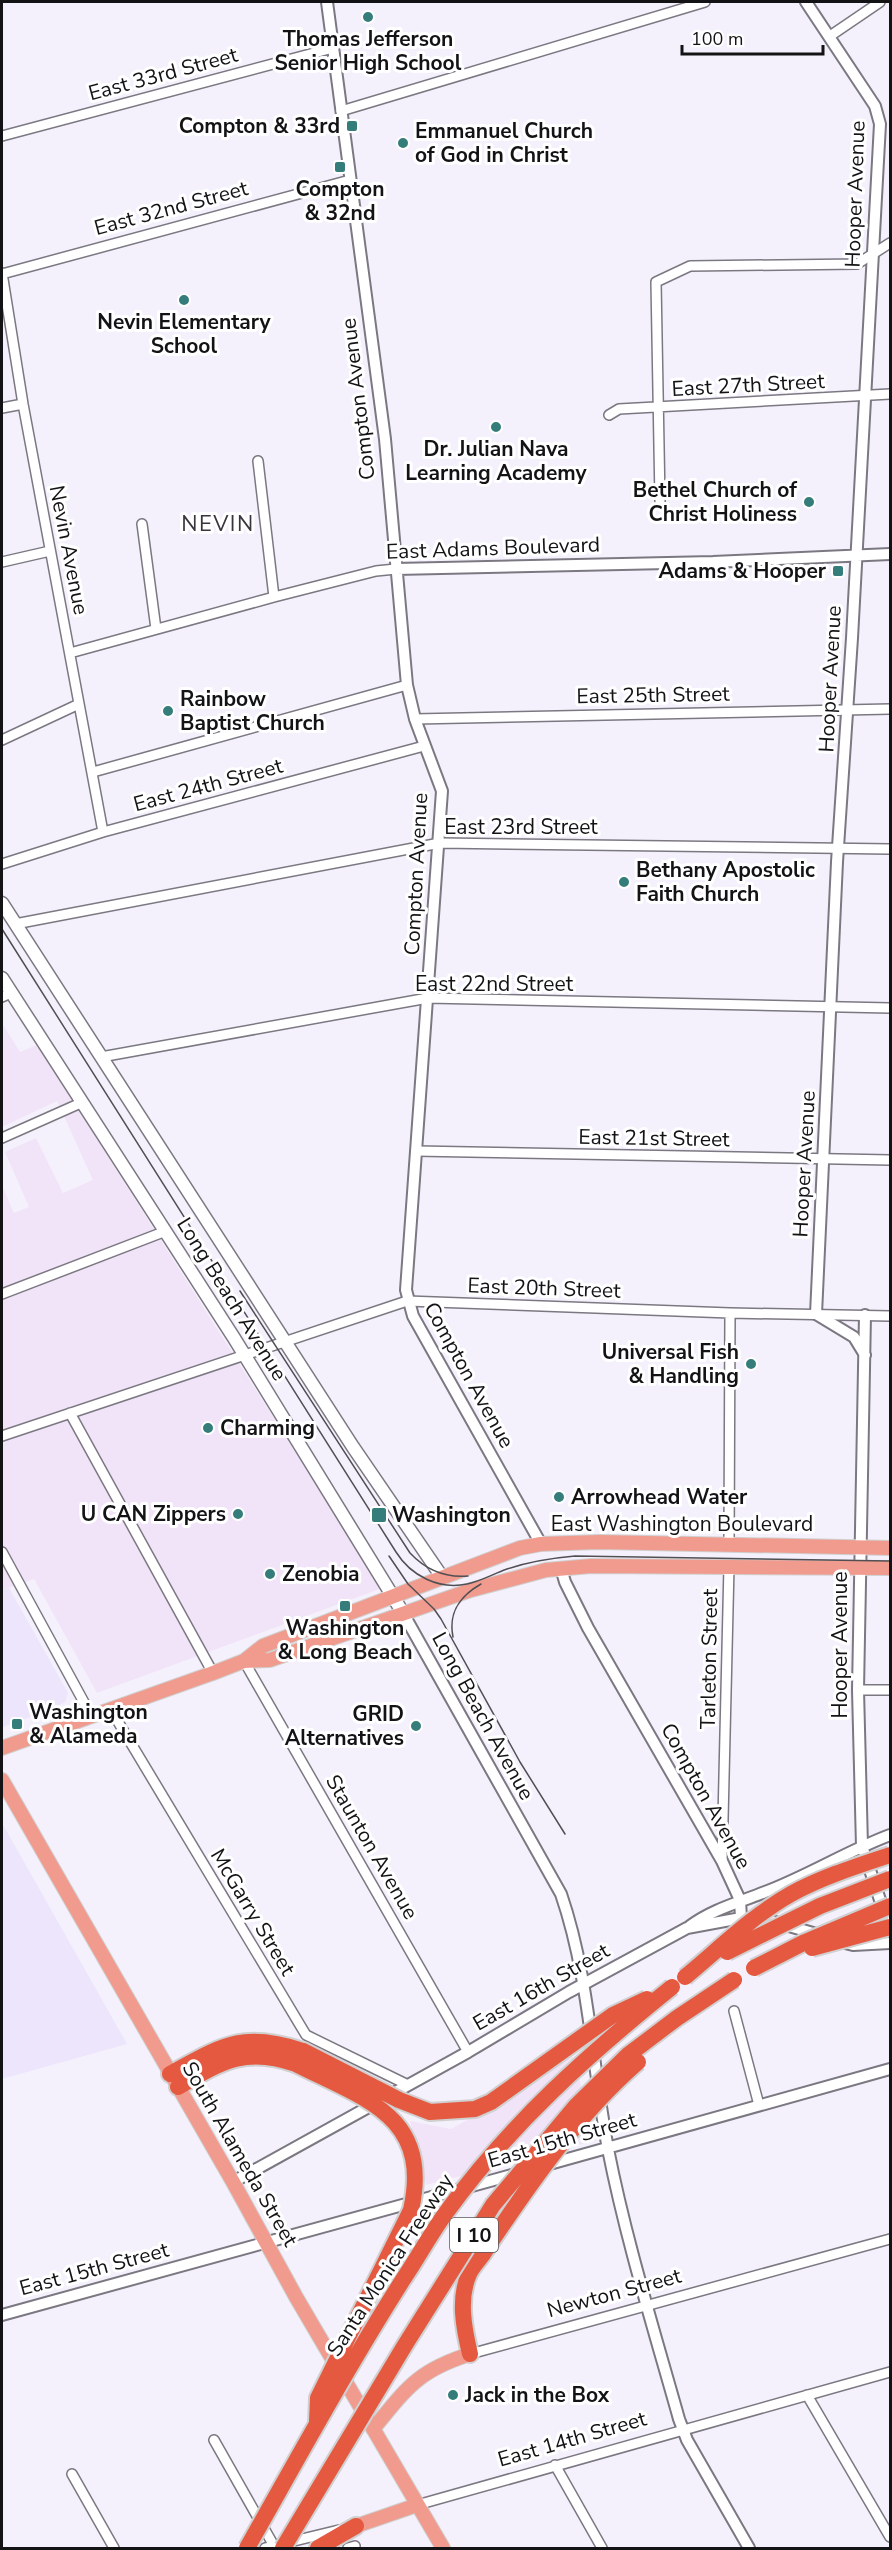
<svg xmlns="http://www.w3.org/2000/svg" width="892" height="2550" viewBox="0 0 892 2550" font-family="'Nunito Sans',sans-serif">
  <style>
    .commercial { fill: #ece5fb }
    .industrial { fill: #f1e4f8 }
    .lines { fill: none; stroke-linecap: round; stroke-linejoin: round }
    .minor-casing { stroke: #7c7882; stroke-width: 12 }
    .tertiary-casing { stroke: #7c7882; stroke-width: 14 }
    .secondary-casing { stroke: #7c7882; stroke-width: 15 }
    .primary-casing { stroke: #d0d0d0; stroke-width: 16 }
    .motorway-casing { stroke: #d0d0d0; stroke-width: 20 }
    .minor { stroke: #fff; stroke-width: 9 }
    .tertiary { stroke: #fff; stroke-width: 10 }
    .secondary { stroke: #fff; stroke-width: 12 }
    .primary { stroke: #f09b8d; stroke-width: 14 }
    .motorway { stroke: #e65941; stroke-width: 16 }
    .tram { stroke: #504f54; stroke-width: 1.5 }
    .rail { stroke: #504f54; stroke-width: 3 }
    .motorway-bridge-casing { stroke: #d0d0d0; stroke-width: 20; stroke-linecap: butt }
    .motorway-bridge { stroke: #e65941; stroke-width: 16 }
    .poi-dot { fill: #357d7a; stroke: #fff; stroke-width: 2 }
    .labels { text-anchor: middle; stroke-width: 6; stroke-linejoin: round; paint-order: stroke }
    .shield { fill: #fff; stroke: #5a595b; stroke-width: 1.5 }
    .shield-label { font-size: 20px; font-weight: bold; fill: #131215 }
    .poi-label { font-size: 21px; font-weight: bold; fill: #131215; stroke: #fff; text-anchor: start }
    .street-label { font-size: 21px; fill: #131215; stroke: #fff }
    .neighbourhood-label { font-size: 22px; letter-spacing: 1.5px; fill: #39353e; stroke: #fff }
  </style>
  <rect width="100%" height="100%" fill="#f5f1fc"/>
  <path class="commercial" d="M 9,1588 L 68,1693 L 65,1702 L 55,1708 L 3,1727 L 2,1590 Z
    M 2,1823 L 127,2044 L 2,2079 Z"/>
  <path class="industrial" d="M 2,1023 L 20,1052 L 37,1045 L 381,1587 L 380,1589 L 97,1693 L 34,1579 L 2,1590 L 2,1185 L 14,1213 L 29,1207 L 5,1152 L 36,1138 L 63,1193 L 93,1180 L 57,1101 L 2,1127 Z
    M 572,2055 L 597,2140 L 426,2185 L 410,2121 L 451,2129 L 500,2102 Z"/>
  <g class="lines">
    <defs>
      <path id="minor" d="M 830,36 L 880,2
        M 341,111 L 705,2
        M 2,136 L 333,48
        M 2,273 L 23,404 L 103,832
        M 2,274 L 350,180
        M 2,408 L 23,404
        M 609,415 L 619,409 L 890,394
        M 258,461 L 274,597
        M 660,501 L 656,282 L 690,266 L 857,264 L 890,243
        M 142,524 L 156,629
        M 2,562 L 50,551
        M 70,653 L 274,597 L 376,571 L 396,569
        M 415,719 L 890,709
        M 2,740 L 79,704
        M 93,772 L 407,685
        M 2,864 L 103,832 L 424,746
        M 15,924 L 440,843 L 890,849
        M 2,997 L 11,993
        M 101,1057 L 428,998 L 890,1008
        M 2,1138 L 83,1102
        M 416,1151 L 890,1160
        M 2,1294 L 166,1231
        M 70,1413 L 213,1673
        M 2,1436 L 407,1301 L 730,1313 L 890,1316
        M 729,1544 L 730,1313
        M 2,1552 L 92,1717
        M 244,1661 L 468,2052
        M 858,1690 L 890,1690
        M 111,1710 L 306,2035 L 408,2085
        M 722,1861 L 729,1566
        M 734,2011 L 759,2105
        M 470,2354 L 890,2239
        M 807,2395 L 890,2537
        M 214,2440 L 274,2546
        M 555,2465 L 602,2548
        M 72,2474 L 114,2548
        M 417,2505 L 890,2372
        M 265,2548 L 339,2530
        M 348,2548 L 355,2546"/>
      <path id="tertiary" d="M 327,2 L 385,439 L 407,685 L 415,719 L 442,791 L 406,1290 L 413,1316 L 541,1544
        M 806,2 L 875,106 L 880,124 L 852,638 L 837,862 L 816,1314 L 854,1337 L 865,1355
        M 396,569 L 713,562 L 890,554
        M 865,1315 L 858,1690 L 862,1846 L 890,1930
        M 561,1568 L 565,1582 L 588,1628 L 722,1861 L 740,1900 L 741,1918
        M 403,1613 L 561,1894 C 589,1975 592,2065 608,2149 C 626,2240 654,2330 679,2419 L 687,2440 L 749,2548
        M 690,1926 C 713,1909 738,1903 765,1892 C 808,1876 847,1851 890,1835
        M 841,1942 L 853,1945 L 890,1943
        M 546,2165 L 890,2069
        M 233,2182 L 468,2052 L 569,1992 L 687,1928 L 741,1918 L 768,1920 L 820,1935
        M 2,2315 L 519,2173"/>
      <path id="secondary" d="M 2,903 L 353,1447 L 442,1577
        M 2,978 L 234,1338 L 403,1613"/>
      <path id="primary" d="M 244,1661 L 270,1660 L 471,1590 L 546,1570 L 591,1566 L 890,1568
        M 2,1748 L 213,1673 L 244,1661 L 263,1646 L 520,1548 L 541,1544 L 599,1542 L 890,1548
        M 2,1780 L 233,2182 L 296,2297 L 443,2548
        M 373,2429 C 407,2388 417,2371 470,2354
        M 356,2526 L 417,2505"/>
      <path id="motorway" d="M 170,2074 C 223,2045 243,2031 303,2051
        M 178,2087 C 221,2062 245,2046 296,2064
        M 470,2354 C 464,2329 458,2299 469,2274 C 472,2267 479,2260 483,2254
        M 318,2548 L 356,2526"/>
    </defs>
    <use href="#minor" class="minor-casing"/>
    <use href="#tertiary" class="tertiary-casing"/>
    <use href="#secondary" class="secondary-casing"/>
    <use href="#primary" class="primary-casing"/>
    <use href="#motorway" class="motorway-casing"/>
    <use href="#minor" class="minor"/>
    <use href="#tertiary" class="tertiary"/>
    <use href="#secondary" class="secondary"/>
    <use href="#primary" class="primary"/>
    <use href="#motorway" class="motorway"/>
    <path class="tram" d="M 2,929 L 396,1552 C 411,1576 439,1590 467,1584 C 481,1581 493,1574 507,1569 C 528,1562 552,1558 575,1556 L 890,1561
      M 240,1291 L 410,1553 C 426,1570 445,1578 468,1576
      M 389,1556 L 408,1584 L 434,1609 L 441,1619 L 520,1762 L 565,1834
      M 453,1637 C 448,1612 460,1596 481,1584"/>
    <path class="rail" d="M 249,1335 L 268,1364"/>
    <defs>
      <path id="motorway-bridge" d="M 812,1948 L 890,1927
        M 727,1952 L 820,1906 L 890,1879
        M 754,1968 L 805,1942 L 890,1906
        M 685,1977 C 719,1949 752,1916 791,1894 C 822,1877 857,1866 890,1855
        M 303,2051 L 399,2100 L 430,2112 L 475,2109 L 491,2102 L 613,2015 L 647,1999
        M 296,2064 C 365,2099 432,2116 411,2210 L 318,2398 L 317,2422
        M 483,2254 C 528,2186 576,2116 638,2062
        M 247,2548 C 298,2458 348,2366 404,2278 C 419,2256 432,2231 448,2210 C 511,2123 590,2053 672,1987
        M 283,2548 L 405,2345 L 493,2205 L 576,2106 L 628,2055 L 677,2018 L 734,1980"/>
    </defs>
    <use href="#motorway-bridge" class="motorway-bridge-casing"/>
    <use href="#motorway-bridge" class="motorway-bridge"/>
  </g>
  <g class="poi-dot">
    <circle cx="368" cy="17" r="6"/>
    <rect x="346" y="120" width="12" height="12" rx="3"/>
    <circle cx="403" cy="143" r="6"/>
    <rect x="334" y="161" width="12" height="12" rx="3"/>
    <circle cx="184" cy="300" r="6"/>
    <circle cx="496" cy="427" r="6"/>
    <circle cx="809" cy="502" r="6"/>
    <rect x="832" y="565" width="12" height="12" rx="3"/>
    <circle cx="168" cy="711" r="6"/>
    <circle cx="624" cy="882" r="6"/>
    <circle cx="751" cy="1364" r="6"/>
    <circle cx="208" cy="1428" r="6"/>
    <circle cx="559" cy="1497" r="6"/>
    <circle cx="238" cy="1514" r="6"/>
    <rect x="371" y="1507" width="16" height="16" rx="3"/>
    <circle cx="270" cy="1574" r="6"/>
    <rect x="339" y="1600" width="12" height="12" rx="3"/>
    <rect x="11" y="1718" width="12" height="12" rx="3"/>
    <circle cx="416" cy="1726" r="6"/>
    <circle cx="453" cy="2395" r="6"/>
  </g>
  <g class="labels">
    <rect class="shield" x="450" y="2218" width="48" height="34" rx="4.5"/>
    <g class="shield-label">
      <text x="474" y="2242">I 10</text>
    </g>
    <g class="poi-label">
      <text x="368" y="46" text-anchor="middle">Thomas Jefferson<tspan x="368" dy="24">Senior High School</tspan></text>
      <text x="340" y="133" text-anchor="end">Compton &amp; 33rd</text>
      <text x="415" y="138">Emmanuel Church<tspan x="415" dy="24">of God in Christ</tspan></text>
      <text x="340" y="196" text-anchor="middle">Compton<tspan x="340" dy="24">&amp; 32nd</tspan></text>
      <text x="184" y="329" text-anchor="middle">Nevin Elementary<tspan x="184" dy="24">School</tspan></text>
      <text x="496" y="456" text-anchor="middle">Dr. Julian Nava<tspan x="496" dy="24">Learning Academy</tspan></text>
      <text x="797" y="497" text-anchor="end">Bethel Church of<tspan x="797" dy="24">Christ Holiness</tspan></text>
      <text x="826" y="578" text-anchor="end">Adams &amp; Hooper</text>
      <text x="180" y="706">Rainbow<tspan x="180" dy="24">Baptist Church</tspan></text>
      <text x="636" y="877">Bethany Apostolic<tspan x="636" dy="24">Faith Church</tspan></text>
      <text x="739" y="1359" text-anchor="end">Universal Fish<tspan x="739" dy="24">&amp; Handling</tspan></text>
      <text x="220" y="1435">Charming</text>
      <text x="571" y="1504">Arrowhead Water</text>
      <text x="226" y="1521" text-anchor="end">U CAN Zippers</text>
      <text x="392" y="1522">Washington</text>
      <text x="282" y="1581">Zenobia</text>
      <text x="345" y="1635" text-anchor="middle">Washington<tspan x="345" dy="24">&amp; Long Beach</tspan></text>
      <text x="29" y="1719">Washington<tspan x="29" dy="24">&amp; Alameda</tspan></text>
      <text x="404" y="1721" text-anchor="end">GRID<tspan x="404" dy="24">Alternatives</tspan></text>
      <text x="465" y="2402">Jack in the Box</text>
    </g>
    <g class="street-label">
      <text transform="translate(163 74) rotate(-15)" y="7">East 33rd Street</text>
      <text transform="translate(855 194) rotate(-88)" y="7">Hooper Avenue</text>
      <text transform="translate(171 208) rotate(-15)" y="7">East 32nd Street</text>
      <text transform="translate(748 385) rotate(-3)" y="7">East 27th Street</text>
      <text transform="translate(358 399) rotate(-97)" y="7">Compton Avenue</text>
      <text transform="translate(493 548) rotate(-2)" y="7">East Adams Boulevard</text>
      <text transform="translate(69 550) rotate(79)" y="7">Nevin Avenue</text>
      <text transform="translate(830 679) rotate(-87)" y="7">Hooper Avenue</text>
      <text transform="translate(653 695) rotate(-1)" y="7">East 25th Street</text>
      <text transform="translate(208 785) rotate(-15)" y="7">East 24th Street</text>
      <text x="521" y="834">East 23rd Street</text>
      <text transform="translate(416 874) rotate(-87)" y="7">Compton Avenue</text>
      <text x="494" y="991">East 22nd Street</text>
      <text transform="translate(654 1138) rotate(1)" y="7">East 21st Street</text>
      <text transform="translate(804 1164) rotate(-87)" y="7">Hooper Avenue</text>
      <text transform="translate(544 1288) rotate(2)" y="7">East 20th Street</text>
      <text transform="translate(232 1299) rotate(58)" y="7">Long Beach Avenue</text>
      <text transform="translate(469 1375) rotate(61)" y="7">Compton Avenue</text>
      <text x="682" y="1531">East Washington Boulevard</text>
      <text transform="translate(840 1645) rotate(-90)" y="7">Hooper Avenue</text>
      <text transform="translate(709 1659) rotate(-89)" y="7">Tarleton Street</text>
      <text transform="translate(483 1716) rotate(61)" y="7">Long Beach Avenue</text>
      <text transform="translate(706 1796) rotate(61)" y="7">Compton Avenue</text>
      <text transform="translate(372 1847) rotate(60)" y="7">Staunton Avenue</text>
      <text transform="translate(253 1912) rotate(59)" y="7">McGarry Street</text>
      <text transform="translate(541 1987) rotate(-30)" y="7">East 16th Street</text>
      <text transform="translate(562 2140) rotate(-16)" y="7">East 15th Street</text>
      <text transform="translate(240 2154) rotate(60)" y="7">South Alameda Street</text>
      <text transform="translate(390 2265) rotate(-57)" y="7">Santa Monica Freeway</text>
      <text transform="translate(94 2269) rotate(-15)" y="7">East 15th Street</text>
      <text transform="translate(614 2293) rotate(-15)" y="7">Newton Street</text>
      <text transform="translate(572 2439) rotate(-16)" y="7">East 14th Street</text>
    </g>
    <g class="neighbourhood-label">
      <text x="218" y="531">NEVIN</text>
    </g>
  </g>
  <rect width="892" height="2550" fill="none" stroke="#131215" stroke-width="6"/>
  <path d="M682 45v9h141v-9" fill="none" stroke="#131215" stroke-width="3"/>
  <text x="691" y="45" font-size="18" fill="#131215" stroke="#ffffff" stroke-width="4.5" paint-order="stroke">100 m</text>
</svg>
